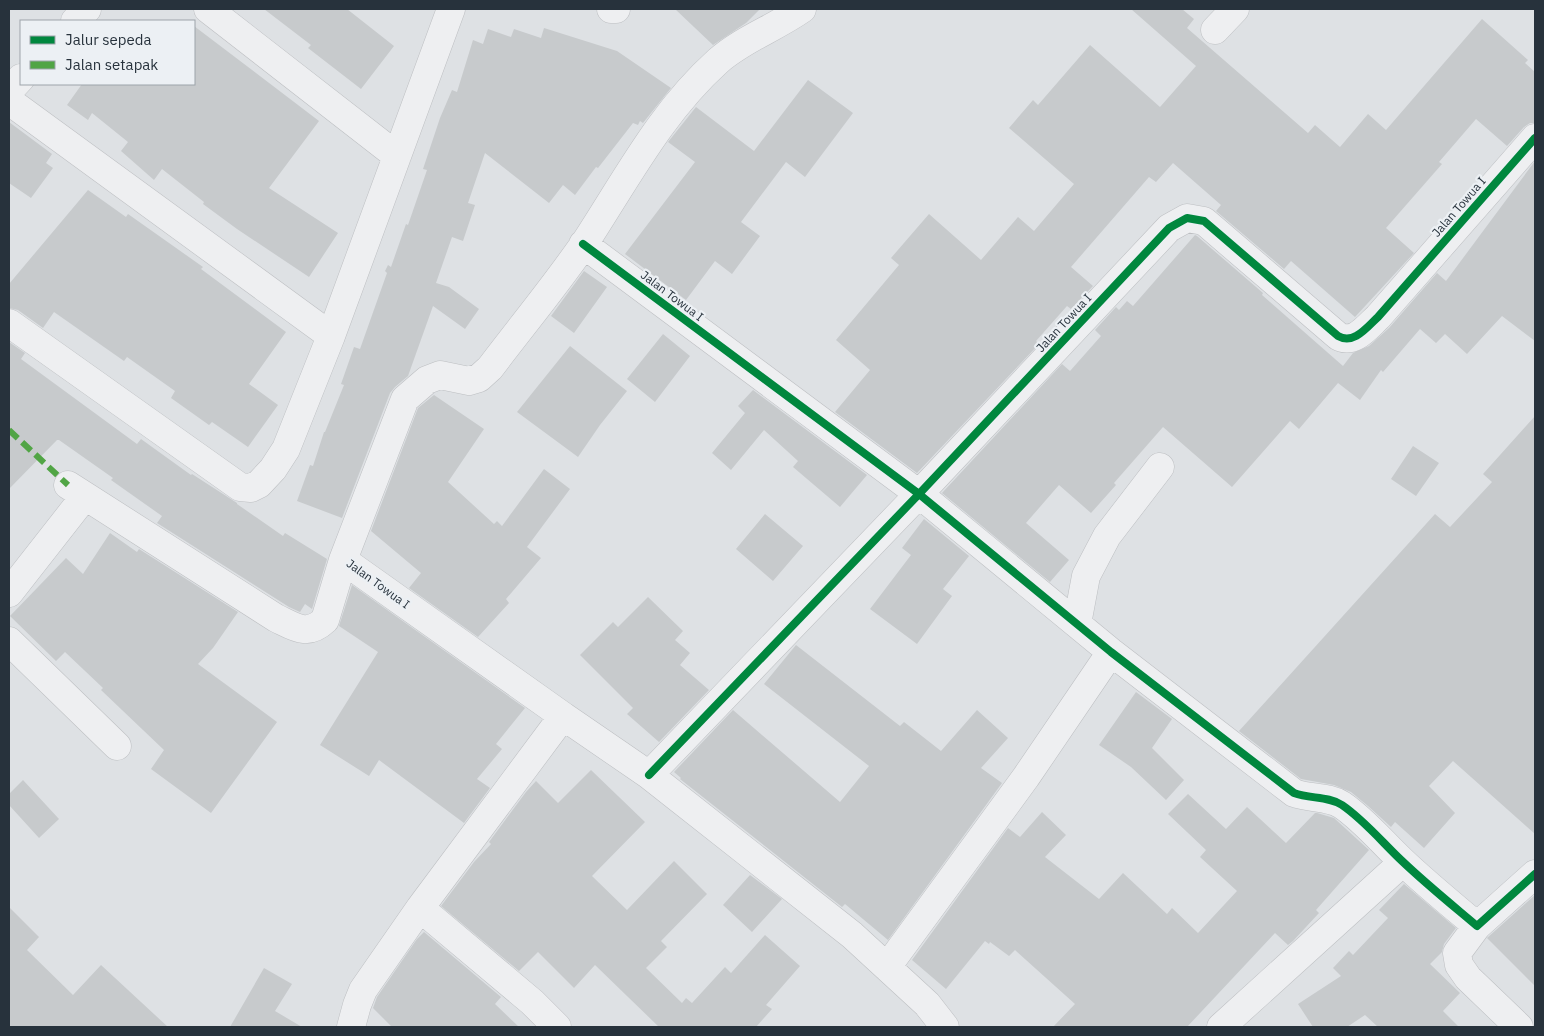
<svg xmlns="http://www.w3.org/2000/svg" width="1544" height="1036" viewBox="0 0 1544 1036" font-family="'IBM Plex Sans',sans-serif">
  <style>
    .building { fill: #c7cacc }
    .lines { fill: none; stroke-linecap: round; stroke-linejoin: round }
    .minor-casing { stroke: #bdbfc2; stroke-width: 29 }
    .minor { stroke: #eeeff1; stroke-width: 28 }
    .quiet { stroke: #51a545; stroke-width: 6; stroke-dasharray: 12 6; stroke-linecap: butt }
    .cycleway-casing { stroke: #ecf0f4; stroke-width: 11 }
    .cycleway { stroke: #00873e; stroke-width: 8 }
    .labels { text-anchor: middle; stroke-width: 4.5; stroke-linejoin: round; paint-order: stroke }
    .street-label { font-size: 12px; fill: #27323c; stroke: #ecf0f4 }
  </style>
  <rect width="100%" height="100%" fill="#dee1e4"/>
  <path class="building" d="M 264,9 L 347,9 L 394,46 L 361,89 L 308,48 L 311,45 Z
    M 675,9 L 760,9 L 746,23 L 713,45 Z
    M 1131,9 L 1182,9 L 1194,19 L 1187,28 L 1308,133 L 1315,125 L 1340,147 L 1368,114 L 1386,130 L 1482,19 L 1528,60 L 1525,63 L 1535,72 L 1535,123 L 1530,123 L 1524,127 L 1507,146 L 1476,119 L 1439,162 L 1442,164 L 1386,228 L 1414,253 L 1355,317 L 1291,261 L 1284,269 L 1216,211 L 1221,205 L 1173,163 L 1156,182 L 1149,177 L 1071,267 L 1093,286 L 1071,309 L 1067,306 L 1036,341 L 1039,344 L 917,473 L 835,412 L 870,370 L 836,340 L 899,265 L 891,258 L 929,214 L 981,260 L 1018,217 L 1034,231 L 1074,184 L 1009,128 L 1033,100 L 1038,105 L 1090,45 L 1160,107 L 1196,66 Z
    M 194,26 L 319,121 L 269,188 L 338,233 L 309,277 L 237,229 L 203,204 L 204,202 L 162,169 L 154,180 L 121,151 L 128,142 L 92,113 L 88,120 L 67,105 L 82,84 L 194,84 Z
    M 544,28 L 617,51 L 671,88 L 643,123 L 640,121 L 638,125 L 633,123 L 598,168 L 596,167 L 575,195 L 563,185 L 549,203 L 485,153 L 468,203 L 475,205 L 463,241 L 452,237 L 436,283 L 449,287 L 479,309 L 465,329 L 433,306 L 408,376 L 395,387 L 390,393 L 342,518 L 297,501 L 310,465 L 313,466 L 324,432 L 325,432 L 344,385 L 341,384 L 354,347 L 360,349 L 387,273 L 385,271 L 388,265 L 391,267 L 406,224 L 408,225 L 427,170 L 423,169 L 440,118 L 452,90 L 457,92 L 473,40 L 483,44 L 488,29 L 511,37 L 514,29 L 541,38 Z
    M 808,80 L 853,113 L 805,177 L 786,162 L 741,222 L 760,236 L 732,274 L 715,261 L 686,300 L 625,254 L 695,162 L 668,142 L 696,107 L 754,151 Z
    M 9,122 L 52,154 L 46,163 L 53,168 L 31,198 L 9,183 Z
    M 1535,161 L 1535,341 L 1502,316 L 1467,354 L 1445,334 L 1436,343 L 1420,329 L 1383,372 L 1381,370 L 1360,400 L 1338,383 L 1299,429 L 1290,421 L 1232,487 L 1163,427 L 1114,483 L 1116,485 L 1091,513 L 1059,485 L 1026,523 L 1069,560 L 1050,582 L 942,493 L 1062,364 L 1070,371 L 1101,336 L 1095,330 L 1116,307 L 1119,310 L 1127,301 L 1133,306 L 1195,235 L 1197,236 L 1263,293 L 1262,295 L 1343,366 L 1353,353 L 1369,346 L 1389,328 L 1437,273 L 1446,281 Z
    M 88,190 L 126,217 L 128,214 L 203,267 L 201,269 L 286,332 L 249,384 L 278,405 L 248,447 L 212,422 L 209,425 L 171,398 L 175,391 L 127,357 L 124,361 L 54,312 L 43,328 L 18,310 L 9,308 L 9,284 Z
    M 584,271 L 607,287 L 574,333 L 551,316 Z
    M 663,334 L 690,356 L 655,402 L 627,379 Z
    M 9,342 L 25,353 L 21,359 L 137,444 L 141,439 L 191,475 L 192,474 L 237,503 L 237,504 L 283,536 L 285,533 L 327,559 L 312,609 L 305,604 L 300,612 L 289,607 L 157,523 L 162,516 L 111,480 L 113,478 L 59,440 L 57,440 L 9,489 Z
    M 570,346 L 627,391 L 600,425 L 578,457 L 517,412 Z
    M 753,390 L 867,475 L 840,507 L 793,467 L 798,461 L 764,430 L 731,470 L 712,453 L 745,413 L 738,406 Z
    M 434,395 L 484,429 L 448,482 L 494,524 L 497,521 L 502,526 L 544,469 L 570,489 L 527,547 L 541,558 L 506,599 L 509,603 L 478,637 L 409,588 L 421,573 L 371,531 L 418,408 Z
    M 1535,416 L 1535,834 L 1453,761 L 1429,786 L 1455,813 L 1424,848 L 1395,822 L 1391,827 L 1368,806 L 1351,792 L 1334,785 L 1301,779 L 1239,731 L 1435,514 L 1450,527 L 1492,482 L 1483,474 Z
    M 1413,446 L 1439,463 L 1416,496 L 1391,479 Z
    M 765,514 L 803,546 L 773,581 L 736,549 Z
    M 924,519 L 969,556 L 943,589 L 952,596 L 917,644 L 870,609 L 911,555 L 902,548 Z
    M 110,533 L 137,552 L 139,549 L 238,612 L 213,648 L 198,664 L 277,722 L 211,813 L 151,769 L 164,750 L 101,690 L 103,688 L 65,652 L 56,661 L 10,616 L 66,558 L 83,574 Z
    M 352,585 L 525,708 L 496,744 L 502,749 L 477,779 L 490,788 L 464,823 L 379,760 L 369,776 L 320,745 L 378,652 L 339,626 Z
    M 648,597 L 683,631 L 675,640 L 690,653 L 680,665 L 709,690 L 659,742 L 627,714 L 633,708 L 580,655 L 613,622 L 618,627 Z
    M 796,645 L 900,726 L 904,722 L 941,751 L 977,710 L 1008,738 L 981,768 L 1002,783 L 888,940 L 845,904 L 842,907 L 680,779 L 681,778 L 674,772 L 733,710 L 840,802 L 869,766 L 764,684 Z
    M 1136,692 L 1172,719 L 1152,748 L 1184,780 L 1166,800 L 1131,767 L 1099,745 Z
    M 591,770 L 645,822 L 592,876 L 627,910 L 674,861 L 707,894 L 661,941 L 667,947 L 646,968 L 682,1003 L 686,998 L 692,1003 L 725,967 L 731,973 L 765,935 L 800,966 L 766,1005 L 772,1009 L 756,1027 L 659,1027 L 595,965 L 574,988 L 538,952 L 519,971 L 441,906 L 474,862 L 491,844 L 489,842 L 526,792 L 536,781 L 558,803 Z
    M 23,780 L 59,819 L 39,838 L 9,805 L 9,794 Z
    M 1188,794 L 1226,829 L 1247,807 L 1286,843 L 1315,813 L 1317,813 L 1334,818 L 1369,850 L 1316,910 L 1319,913 L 1293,941 L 1288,945 L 1275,933 L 1187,1027 L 1053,1027 L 1075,1004 L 1015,950 L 1009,956 L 990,942 L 989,944 L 985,941 L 946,989 L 912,960 L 1008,828 L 1020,837 L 1042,812 L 1066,835 L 1045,857 L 1099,899 L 1123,873 L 1167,914 L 1172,908 L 1198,933 L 1237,891 L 1200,857 L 1206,850 L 1168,814 Z
    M 750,875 L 782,899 L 752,932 L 723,905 Z
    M 1404,884 L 1456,928 L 1444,944 L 1442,952 L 1430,964 L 1460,993 L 1443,1011 L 1459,1027 L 1378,1027 L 1365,1015 L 1347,1027 L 1313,1027 L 1298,1004 L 1341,976 L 1333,968 L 1349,951 L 1353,955 L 1388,918 L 1379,910 Z
    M 1535,895 L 1535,986 L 1487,938 Z
    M 9,907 L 39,937 L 27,950 L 73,995 L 101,965 L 168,1027 L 9,1027 Z
    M 424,932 L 501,997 L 495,1004 L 519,1027 L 392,1027 L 373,1008 L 377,997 L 417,939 Z
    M 264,968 L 292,984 L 275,1011 L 302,1027 L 230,1027 Z"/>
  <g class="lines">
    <defs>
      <path id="minor" d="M 208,9 L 397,156
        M 611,9 L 616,9
        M 75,21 L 87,9
        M 1215,30 L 1235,9
        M 9,91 L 21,78
        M 9,101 L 331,336
        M 583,244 L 919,494 L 1169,228 L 1187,218 L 1204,221 L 1338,336 C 1354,345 1367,327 1378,317 L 1535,138
        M 9,323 L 240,487 L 251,488 L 259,484 L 273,469 L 286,449 L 331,336 L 451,9
        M 68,485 L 276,618 C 295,627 307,637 325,620 L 343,560
        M 9,593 L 85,496
        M 1077,624 L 1086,576 L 1107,536 L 1160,467
        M 9,641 L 117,746
        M 563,716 L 343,560 L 405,399 L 427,380 L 440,375 L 469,381 L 479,378 L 490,368 C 521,327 555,286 584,244 C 626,180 661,112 718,61 C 743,39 775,28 802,9
        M 649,775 L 919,494 L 1111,652 L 1294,793 C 1310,799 1328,796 1342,805 C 1364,820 1382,842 1401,860 C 1425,883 1451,904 1477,926 L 1535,874
        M 420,908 L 532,1002 L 557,1027
        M 1477,926 L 1457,953 L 1459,965 L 1468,978 L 1519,1027
        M 887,967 L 1026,777 L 1111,652
        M 351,1027 L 357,1005 L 363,990 L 420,908 L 563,716 L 649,775 L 852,935 L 927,1004 L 945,1027
        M 1221,1027 L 1403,862"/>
    </defs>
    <use href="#minor" class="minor-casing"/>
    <use href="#minor" class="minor"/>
    <path class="quiet" d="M 9,430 L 68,485"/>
    <defs>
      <path id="cycleway" d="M 583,244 L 919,494 L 1169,228 L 1187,218 L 1204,221 L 1338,336 C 1354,345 1367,327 1378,317 L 1535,138
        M 649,775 L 919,494 L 1111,652 L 1294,793 C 1310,799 1328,796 1342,805 C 1364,820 1382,842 1401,860 C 1425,883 1451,904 1477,926 L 1535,874"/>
    </defs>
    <use href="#cycleway" class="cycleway-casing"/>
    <use href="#cycleway" class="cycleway"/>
  </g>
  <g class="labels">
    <g class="street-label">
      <text transform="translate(1459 207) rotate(-49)" y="4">Jalan Towua I</text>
      <text transform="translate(672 296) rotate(37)" y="4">Jalan Towua I</text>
      <text transform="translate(1064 323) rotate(-47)" y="4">Jalan Towua I</text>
      <text transform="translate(378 584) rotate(36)" y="4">Jalan Towua I</text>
    </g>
  </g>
  <rect width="1544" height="1036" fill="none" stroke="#27323c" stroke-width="20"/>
  <rect x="20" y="20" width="175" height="65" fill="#ecf0f4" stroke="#9da4aa"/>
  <rect x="30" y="36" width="25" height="8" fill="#00873e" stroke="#9da4aa"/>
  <text x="65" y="45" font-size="15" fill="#27323c">Jalur sepeda</text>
  <rect x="30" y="61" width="25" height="8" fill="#51a545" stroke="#9da4aa"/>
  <text x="65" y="70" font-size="15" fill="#27323c">Jalan setapak</text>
</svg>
